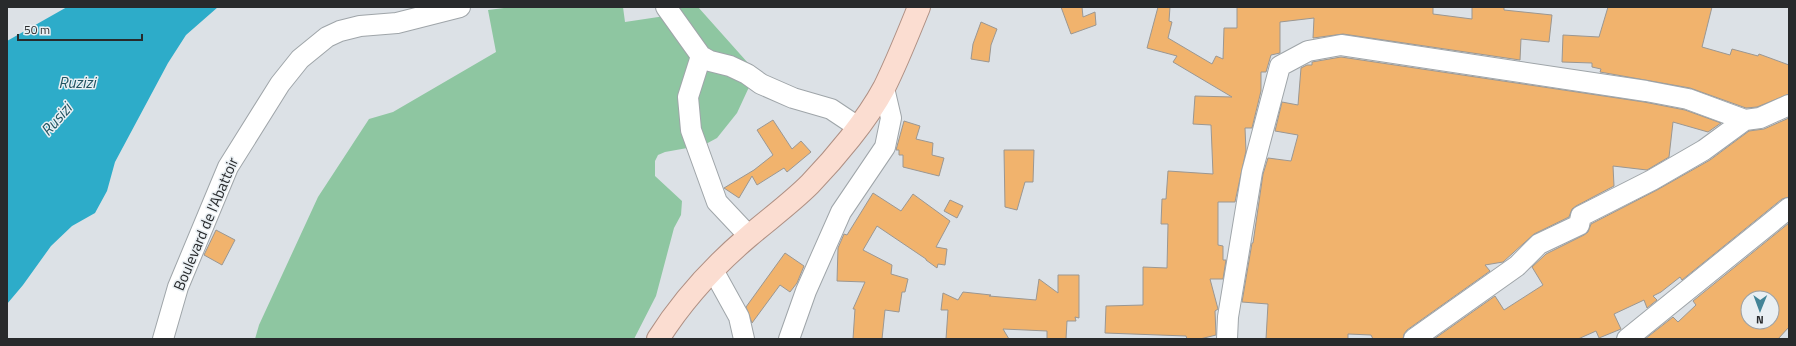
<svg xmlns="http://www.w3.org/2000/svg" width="1796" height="346" viewBox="0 0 1796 346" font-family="'Titillium Web',sans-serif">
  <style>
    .green { fill: #8ec6a1 }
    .water { fill: #2dacc9 }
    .building { fill: #f1b36d; stroke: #9b9792; fill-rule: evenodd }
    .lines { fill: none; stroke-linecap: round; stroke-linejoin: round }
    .minor-casing { stroke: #9fa5a9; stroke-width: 22 }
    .primary-casing { stroke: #af9084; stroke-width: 24 }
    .minor { stroke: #fff; stroke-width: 20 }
    .primary { stroke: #fbddd1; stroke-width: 22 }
    .labels { text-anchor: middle; stroke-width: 3; stroke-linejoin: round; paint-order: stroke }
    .street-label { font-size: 15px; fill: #282a2c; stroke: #e9eff3 }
    .water-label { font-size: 16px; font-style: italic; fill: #225461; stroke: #e9eff3 }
  </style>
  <rect width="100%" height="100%" fill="#dce1e6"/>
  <path class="green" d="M 512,7 L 623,7 L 625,22 L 665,16 L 672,7 L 698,7 L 756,72 L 737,113 L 717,138 L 704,145 L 665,152 L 658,155 L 655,161 L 655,176 L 682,201 L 681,215 L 674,228 L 656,296 L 634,339 L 255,339 L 259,325 L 318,197 L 369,119 L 393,112 L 496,52 L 488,10 Z"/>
  <path class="water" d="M 67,7 L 218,7 L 186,35 L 168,63 L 115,162 L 107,191 L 95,213 L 72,226 L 51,246 L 23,285 L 7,304 L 7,41 Z"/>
  <path class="building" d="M 1061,7 L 1082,7 L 1083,17 L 1095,12 L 1096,25 L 1071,34 Z
    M 1158,7 L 1170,7 L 1169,21 L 1172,22 L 1168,38 L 1212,64 L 1216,56 L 1223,59 L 1224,28 L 1237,28 L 1237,7 L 1433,7 L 1433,14 L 1472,19 L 1472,7 L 1504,7 L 1504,10 L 1552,15 L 1549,42 L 1521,39 L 1520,60 L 1343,34 L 1313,38 L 1314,18 L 1280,22 L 1280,53 L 1271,55 L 1266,72 L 1261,72 L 1261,91 L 1252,128 L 1245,128 L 1246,151 L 1235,202 L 1218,202 L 1218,245 L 1223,246 L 1223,260 L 1226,260 L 1223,279 L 1210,279 L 1218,309 L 1215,311 L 1216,335 L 1200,339 L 1187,339 L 1186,336 L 1105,333 L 1106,306 L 1143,305 L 1143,267 L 1167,268 L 1168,224 L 1161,224 L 1162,199 L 1166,199 L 1168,171 L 1213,174 L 1211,125 L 1193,124 L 1195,96 L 1232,97 L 1173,62 L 1177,56 L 1147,48 Z
    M 1608,7 L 1712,7 L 1702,47 L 1730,55 L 1732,49 L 1758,56 L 1759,54 L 1789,65 L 1789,94 L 1757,107 L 1746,108 L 1690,88 L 1600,72 L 1601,69 L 1592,67 L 1592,63 L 1562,62 L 1563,35 L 1599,37 Z
    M 981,22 L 997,29 L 991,45 L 989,62 L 971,59 L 973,44 Z
    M 1341,57 L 1644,102 L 1685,110 L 1721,123 L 1708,132 L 1673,122 L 1669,157 L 1647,170 L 1613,166 L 1614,186 L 1576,206 L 1572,209 L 1569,217 L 1534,234 L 1503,262 L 1485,265 L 1490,271 L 1407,330 L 1404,334 L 1403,339 L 1373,339 L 1371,335 L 1348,334 L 1348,339 L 1266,339 L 1268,304 L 1242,302 L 1252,243 L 1253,243 L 1263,174 L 1268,158 L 1291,161 L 1298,135 L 1275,131 L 1282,102 L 1298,105 L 1301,68 L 1307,65 L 1312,65 L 1312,62 Z
    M 1789,118 L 1789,197 L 1782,199 L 1682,280 L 1680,277 L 1661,292 L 1653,296 L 1657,300 L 1647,308 L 1644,300 L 1614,314 L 1621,329 L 1599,338 L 1596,331 L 1578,339 L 1434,339 L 1495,296 L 1504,310 L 1543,285 L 1532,267 L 1546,254 L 1584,235 L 1588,232 L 1591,224 L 1657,190 L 1710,160 L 1749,131 L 1764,129 Z
    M 773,120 L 792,149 L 801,141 L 811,152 L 787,172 L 784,168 L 757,185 L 752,176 L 739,198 L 724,188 L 754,170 L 773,155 L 757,130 Z
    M 904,121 L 920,126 L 916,139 L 933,143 L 932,155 L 944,158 L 939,176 L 903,167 L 903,155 L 899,155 L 899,150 L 896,150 Z
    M 1004,150 L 1034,150 L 1033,182 L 1025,182 L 1017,210 L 1005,207 Z
    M 873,193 L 901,211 L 913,194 L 950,221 L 936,247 L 947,249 L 945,265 L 938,264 L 937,268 L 926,260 L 926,259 L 877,226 L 863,250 L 892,265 L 891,274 L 908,279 L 905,292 L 902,292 L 899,312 L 885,310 L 882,339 L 853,339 L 855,309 L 853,309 L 865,282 L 837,281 L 838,248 L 844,234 L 847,235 Z
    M 950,200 L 963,206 L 957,218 L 944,211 Z
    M 1789,223 L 1789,327 L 1778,339 L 1645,339 L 1673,317 L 1678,322 L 1696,305 L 1693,301 ZM 1748,298 L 1772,298 L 1772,322 L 1748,322 Z
    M 216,230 L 235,240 L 222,265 L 204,255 Z
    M 785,253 L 804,266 L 797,283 L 790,292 L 780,285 L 752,323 L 746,307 Z
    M 1058,275 L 1079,275 L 1079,318 L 1075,317 L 1076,321 L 1067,321 L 1066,339 L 1047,339 L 1047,331 L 1003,329 L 1009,339 L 946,339 L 948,310 L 941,310 L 943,293 L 958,300 L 963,292 L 991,295 L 989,296 L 1036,300 L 1039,279 L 1058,293 Z"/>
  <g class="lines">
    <defs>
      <path id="minor" d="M 666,7 L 701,56 L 710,61 L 730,66 L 747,74 L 761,84 L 793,98 L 831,109 L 858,127
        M 701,56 L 688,97 L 691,130 L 717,202 L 749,236
        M 713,270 L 739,317 L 744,339
        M 163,339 L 178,287 L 228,167 L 280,84 L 300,59 L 327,37 L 340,31 L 360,26 L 397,23 L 460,7
        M 789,339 L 806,291 L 841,212 L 885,147 L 891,118 L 884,88
        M 1227,339 L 1228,317 L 1252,172 L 1280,66 L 1308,51 L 1341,45 L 1646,91 L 1688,99 L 1745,120
        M 1414,339 L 1517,266 L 1539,244 L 1579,225 L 1581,216 L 1652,180 L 1704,150 L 1745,120 L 1760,118 L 1789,105
        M 1627,339 L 1789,208"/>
      <path id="primary" d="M 658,339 C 682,301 714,266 748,237 C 769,219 791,203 810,184 C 835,158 867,120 884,88 C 897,62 908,34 919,7"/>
    </defs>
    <use href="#minor" class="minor-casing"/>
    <use href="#primary" class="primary-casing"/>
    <use href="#minor" class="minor"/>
    <use href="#primary" class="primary"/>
  </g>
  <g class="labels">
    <g class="street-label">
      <text transform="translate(206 224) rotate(-67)" y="5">Boulevard de l'Abattoir</text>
    </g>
    <g class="water-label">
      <text x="77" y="88">Ruzizi</text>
      <text transform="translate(56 119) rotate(-49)" y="6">Rusizi</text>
    </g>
  </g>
  <rect width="1796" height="346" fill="none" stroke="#282a2c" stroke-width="16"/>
  <g transform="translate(1760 310) rotate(181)"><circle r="19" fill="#e9eff3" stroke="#9ca0a3"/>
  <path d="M0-3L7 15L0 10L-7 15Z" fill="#438497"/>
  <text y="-6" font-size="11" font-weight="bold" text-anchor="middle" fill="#282a2c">N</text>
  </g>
  <path d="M18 34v6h124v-6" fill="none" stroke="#282a2c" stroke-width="2"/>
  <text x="24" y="34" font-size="12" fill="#282a2c" stroke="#e9eff3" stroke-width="3" paint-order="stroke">50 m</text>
</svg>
